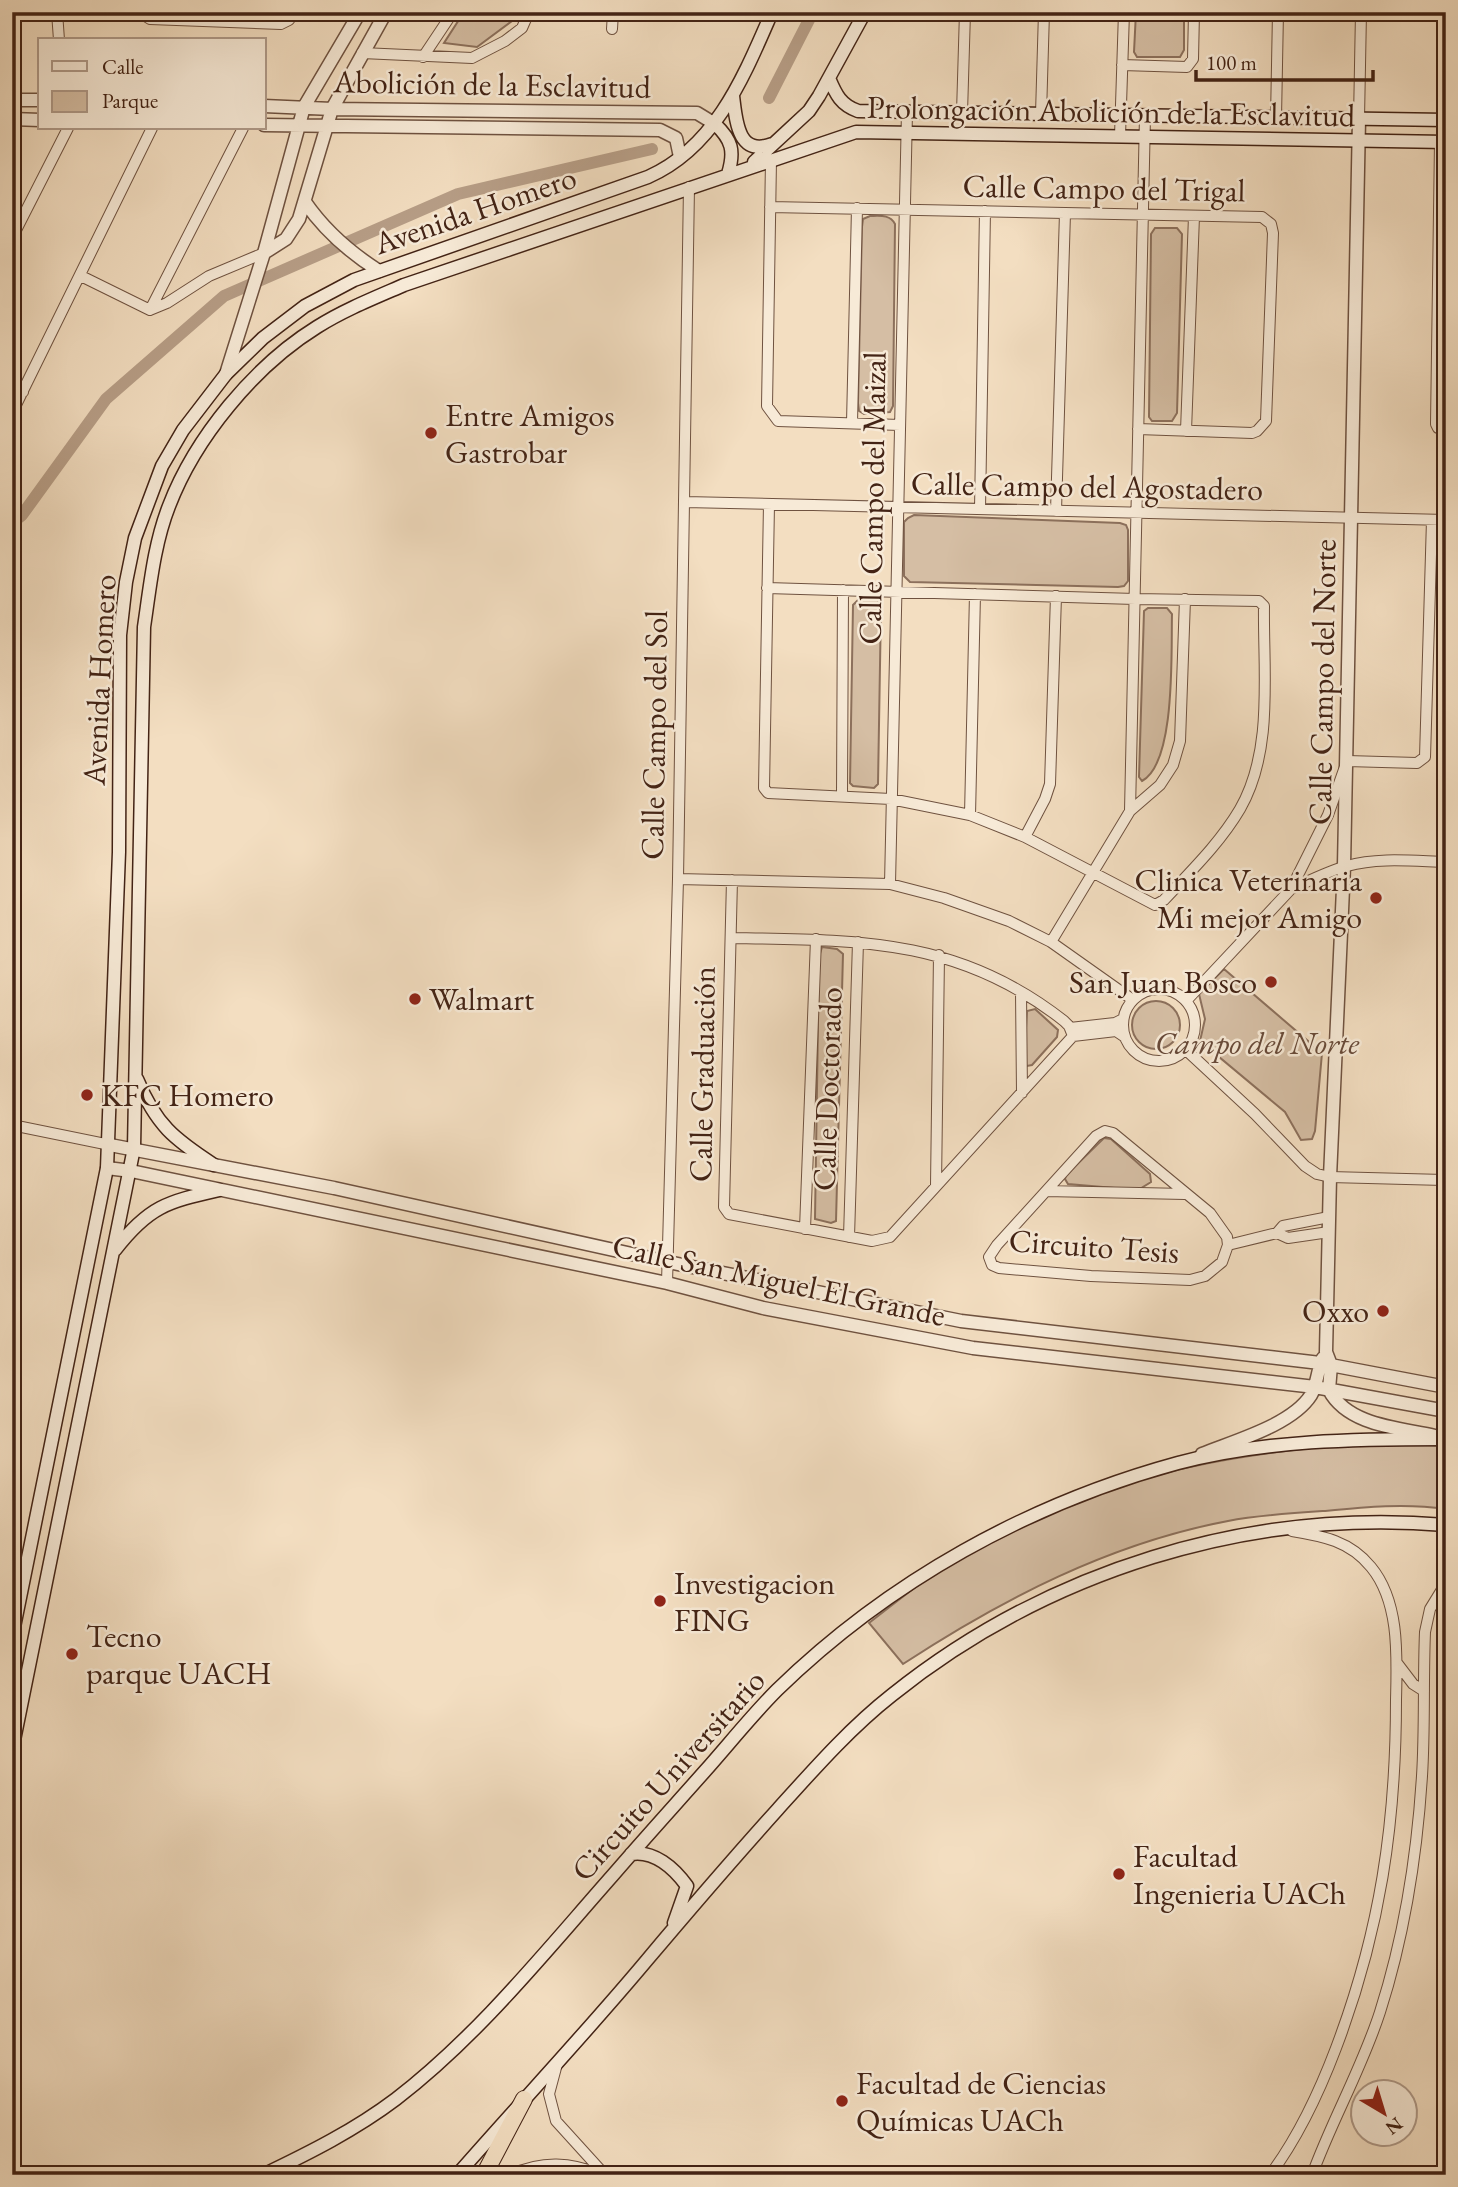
<svg xmlns="http://www.w3.org/2000/svg" width="1458" height="2187" viewBox="0 0 1458 2187" font-family="'EB Garamond',serif">
  <style>
    .green { fill: #d5bea4; stroke: #8c705c; stroke-width: 2 }
    .lines { fill: none; stroke-linecap: round; stroke-linejoin: round }
    .canal { stroke: #b79e87; stroke-width: 12 }
    .minor-casing { stroke: #6f5240; stroke-width: 12 }
    .tertiary-casing { stroke: #6f5240; stroke-width: 15 }
    .secondary-casing { stroke: #432315; stroke-width: 15 }
    .trunk-casing { stroke: #432315; stroke-width: 18 }
    .minor { stroke: #f7ead7; stroke-width: 10 }
    .tertiary { stroke: #f7ead7; stroke-width: 12 }
    .secondary { stroke: #f7ead7; stroke-width: 12 }
    .trunk { stroke: #f3dec1; stroke-width: 16 }
    .poi-dot { fill: #8f2418; stroke: #f7ead7; stroke-width: 2.5 }
    .labels { text-anchor: middle; stroke-width: 5; stroke-linejoin: round; paint-order: stroke }
    .street-label { font-size: 32px; fill: #432315; stroke: #f7ead7 }
    .poi-label { font-size: 32px; fill: #432315; stroke: #f7ead7; text-anchor: start }
    .park-label { font-size: 32px; font-style: italic; fill: #684a39; stroke: #f7ead7 }
  </style>
  <rect width="100%" height="100%" fill="#f3dec1"/>
  <filter id="stains"><feTurbulence type="fractalNoise" baseFrequency=".00286" numOctaves="4"/><feColorMatrix values="0 0 0 0 .2 0 0 0 0 .09 0 0 0 0 .02 0 0 0 .5 -.17"/></filter>
  <radialGradient id="worn" r=".72"><stop offset=".6" stop-color="#630" stop-opacity="0"/><stop offset="1" stop-color="#630" stop-opacity=".3"/></radialGradient>
  <path class="green" d="M 464,12 L 516,12 L 516,18 L 477,47 L 444,43 Z
    M 1136,12 L 1184,12 L 1184,50 L 1180,57 L 1137,57 L 1134,52 Z
    M 870,216 C 879,216 890,214 895,224 L 893,406 L 890,412 L 864,414 L 859,411 L 858,403 L 862,227 L 863,219 Z
    M 1155,228 L 1177,228 L 1182,234 L 1177,413 L 1172,421 L 1152,421 L 1149,417 L 1151,234 Z
    M 914,515 L 1120,523 L 1126,525 L 1128,530 L 1128,581 L 1124,586 L 1118,587 L 910,582 L 904,576 L 904,522 L 908,518 Z
    M 858,600 L 878,600 L 881,606 L 878,784 L 874,788 L 853,786 L 850,783 L 853,605 Z
    M 1148,608 L 1167,608 L 1172,614 C 1171,651 1176,763 1142,781 L 1139,777 L 1144,611 Z
    M 822,947 L 837,949 L 843,954 L 836,1221 L 831,1223 L 815,1219 L 819,957 Z
    M 1224,969 L 1322,1053 L 1315,1131 L 1312,1139 L 1301,1140 L 1285,1112 L 1200,1041 L 1205,1019 L 1199,994 Z
    M1132 1025a24 24 0 1 1 48 0a24 24 0 1 1-48 0Z
    M 1035,1009 L 1058,1030 L 1057,1037 L 1032,1065 L 1027,1066 L 1024,1062 L 1027,1011 Z
    M 1104,1138 L 1111,1139 L 1150,1174 L 1151,1182 L 1138,1190 L 1068,1184 L 1065,1179 L 1066,1175 Z
    M 1374,1442 L 1446,1446 L 1446,1509 C 1405,1503 1365,1507 1324,1511 C 1292,1513 1259,1515 1228,1521 C 1111,1543 1002,1599 903,1664 L 869,1623 C 898,1601 927,1576 959,1559 C 1000,1536 1045,1513 1089,1497 C 1180,1462 1277,1450 1374,1442 Z"/>
  <g class="lines">
    <path class="canal" d="M 769,98 L 813,12
      M 12,523 L 22,515 L 106,399 L 224,296 L 458,194 L 652,149"/>
    <defs>
      <path id="minor" d="M 57,12 L 59,40
        M 139,12 L 150,19 L 281,24 L 289,20 L 295,12
        M 612,29 L 613,12
        M 362,53 L 472,58 L 505,41 L 522,28 L 529,12
        M 423,57 L 453,12
        M 1122,65 L 1187,67 L 1193,59 L 1194,12
        M 962,113 L 965,12
        M 1041,114 L 1044,12
        M 1276,118 L 1278,12
        M 1359,119 L 1361,12
        M 1442,120 L 1445,12
        M 1120,136 L 1124,12
        M 1440,142 L 1436,424 L 1438,428 L 1446,428
        M 771,160 L 767,406 L 778,421 L 900,425
        M 770,207 L 1262,217 L 1271,224 L 1273,233 L 1266,421 L 1257,431 L 1252,433 L 1138,429
        M 12,238 L 68,128
        M 81,276 L 150,310
        M 150,310 L 243,128
        M 150,310 L 167,303 L 209,276 L 264,253
        M 12,386 L 23,392
        M 12,413 L 152,128
        M 852,423 L 857,208
        M 1186,431 L 1194,216
        M 685,502 L 1446,520
        M 980,509 L 985,211
        M 1056,511 L 1065,213
        M 767,588 L 1135,599 L 1259,601 L 1264,606 C 1263,672 1274,750 1240,809 C 1220,843 1191,871 1164,900 L 1155,905 L 1025,837 L 970,815 L 891,799 L 768,793 L 764,788 L 769,504
        M 842,795 L 843,590
        M 1130,811 L 1145,116
        M 970,815 L 975,594
        M 1025,837 L 1045,799 L 1050,784 L 1056,596
        M 678,879 L 890,884 L 944,898 L 1009,921 L 1051,942 L 1133,1000
        M 890,884 L 907,112
        M 1291,889 C 1309,881 1328,871 1347,866 C 1378,857 1413,861 1446,862
        M 731,938 C 858,940 959,938 1064,1021 L 1069,1026 L 1073,1036 L 890,1237 L 872,1241 L 729,1214 L 724,1207 L 732,880
        M 1051,942 L 1130,811 L 1160,785 L 1173,765 L 1180,741 L 1185,599
        M1123 1025a36 36 0 1 1 72 0a36 36 0 1 1-72 0Z
        M 1021,992 L 1022,1093
        M 1186,1001 L 1291,889 L 1328,815 L 1347,761 L 1417,763 L 1425,757 L 1432,520
        M 1070,1028 L 1115,1023 L 1123,1019
        M 1073,1036 L 1116,1031 L 1125,1037
        M 1185,1049 L 1255,1114 L 1305,1166 L 1317,1174 L 1330,1177 L 1444,1180
        M 12,1125 L 110,1145
        M 1105,1131 L 1113,1133 L 1210,1213 L 1227,1237 L 1228,1245 L 1222,1262 L 1205,1276 L 1190,1280 L 1091,1276 L 999,1268 L 992,1265 L 989,1257 L 997,1245 L 1096,1136 Z
        M 1446,1158 L 1446,1239
        M 936,1186 L 939,955
        M 1046,1191 L 1185,1194
        M 805,1229 L 816,939
        M 1277,1233 L 1288,1238 L 1329,1232
        M 849,1237 L 858,942
        M 1228,1245 L 1277,1233 L 1283,1226 L 1329,1217
        M 667,1283 L 678,879 L 689,187
        M 1397,1663 L 1413,1684 L 1424,1691
        M 557,2064 L 549,2094 L 556,2121 L 605,2175
        M 510,2175 C 543,2160 570,2162 603,2175
        M 1270,2175 C 1299,2136 1319,2093 1336,2048 C 1380,1932 1396,1824 1396,1700 C 1397,1657 1400,1602 1371,1567 C 1350,1541 1323,1536 1292,1531
        M 1312,2175 C 1332,2120 1362,2068 1380,2012 C 1404,1937 1417,1855 1422,1776 C 1425,1728 1423,1680 1425,1632 L 1430,1609 L 1446,1583"/>
      <path id="tertiary" d="M 12,100 L 40,100
        M 264,106 L 332,109 L 697,113 L 715,124
        M 12,119 L 40,120
        M 1359,119 L 1344,866 L 1330,1177 L 1326,1352 L 1331,1365 L 1329,1390 C 1348,1426 1400,1428 1435,1436
        M 264,125 L 660,130 L 676,138 L 680,157
        M 305,202 C 325,231 349,252 379,271
        M 264,253 L 286,239 L 299,219 L 332,109 L 386,12
        M 226,374 L 264,253 L 304,107 L 360,12
        M 110,1145 L 334,1188 L 668,1262 L 961,1321 L 1320,1363 L 1446,1387
        M 107,1168 L 131,1171 L 667,1283 L 763,1308 L 973,1348 L 1315,1387 L 1446,1411
        M 1202,1454 C 1234,1441 1292,1425 1311,1395 C 1318,1383 1317,1370 1323,1358"/>
      <path id="secondary" d="M 829,78 C 836,95 841,105 858,111 L 1446,120
        M 733,96 C 736,119 737,157 772,144
        M 715,124 C 732,140 735,151 728,174
        M 754,162 L 809,111 L 819,96 L 865,12
        M 137,1079 C 156,1125 174,1139 214,1165
        M 115,1250 C 149,1206 167,1202 219,1190
        M 12,1637 L 107,1168 L 119,852 L 120,635 L 126,582 L 135,538 L 162,466 L 183,430 L 226,374 L 263,338 L 305,306 L 354,280 L 648,177 C 716,147 744,76 772,12
        M 12,1750 L 134,1148 L 144,627 C 150,587 154,544 169,506 C 195,438 254,366 317,327 C 344,310 374,298 404,285 L 856,132 L 1446,142
        M 631,1854 C 654,1850 674,1868 687,1886 L 674,1923
        M 263,2175 C 309,2153 355,2130 396,2099 C 478,2036 545,1952 613,1875 C 643,1840 674,1806 705,1771 C 729,1744 752,1715 777,1690 C 889,1581 1028,1504 1178,1463 C 1264,1440 1357,1439 1446,1439
        M 457,2175 C 520,2103 586,2033 647,1960 C 690,1909 733,1859 778,1809 C 814,1769 850,1728 892,1695 C 1047,1571 1248,1508 1446,1525"/>
      <path id="trunk" d="M 484,2175 L 524,2099"/>
    </defs>
    <use href="#minor" class="minor-casing"/>
    <use href="#tertiary" class="tertiary-casing"/>
    <use href="#secondary" class="secondary-casing"/>
    <use href="#trunk" class="trunk-casing"/>
    <use href="#minor" class="minor"/>
    <use href="#tertiary" class="tertiary"/>
    <use href="#secondary" class="secondary"/>
    <use href="#trunk" class="trunk"/>
  </g>
  <g class="poi-dot">
    <circle cx="431" cy="433" r="7"/>
    <circle cx="1376" cy="898" r="7"/>
    <circle cx="1271" cy="982" r="7"/>
    <circle cx="415" cy="999" r="7"/>
    <circle cx="87" cy="1095" r="7"/>
    <circle cx="1383" cy="1311" r="7"/>
    <circle cx="660" cy="1601" r="7"/>
    <circle cx="72" cy="1654" r="7"/>
    <circle cx="1119" cy="1874" r="7"/>
    <circle cx="842" cy="2101" r="7"/>
  </g>
  <g class="labels">
    <g class="street-label">
      <text transform="translate(492 84) rotate(1)" y="11">Abolición de la Esclavitud</text>
      <text transform="translate(1111 111) rotate(1)" y="11">Prolongación Abolición de la Esclavitud</text>
      <text transform="translate(1104 188) rotate(1)" y="11">Calle Campo del Trigal</text>
      <text transform="translate(475 210) rotate(-19)" y="11">Avenida Homero</text>
      <text transform="translate(1087 486) rotate(1)" y="11">Calle Campo del Agostadero</text>
      <text transform="translate(872 498) rotate(-89)" y="11">Calle Campo del Maizal</text>
      <text transform="translate(99 680) rotate(-87)" y="11">Avenida Homero</text>
      <text transform="translate(1322 682) rotate(-89)" y="11">Calle Campo del Norte</text>
      <text transform="translate(654 735) rotate(-89)" y="11">Calle Campo del Sol</text>
      <text transform="translate(702 1074) rotate(-89)" y="11">Calle Graduación</text>
      <text transform="translate(827 1089) rotate(-88)" y="11">Calle Doctorado</text>
      <text transform="translate(1094 1246) rotate(4)" y="11">Circuito Tesis</text>
      <text transform="translate(779 1280) rotate(12)" y="11">Calle San Miguel El Grande</text>
      <text transform="translate(668 1775) rotate(-48)" y="11">Circuito Universitario</text>
    </g>
    <g class="poi-label">
      <text x="445" y="426">Entre Amigos<tspan x="445" dy="37">Gastrobar</tspan></text>
      <text x="1362" y="891" text-anchor="end">Clinica Veterinaria<tspan x="1362" dy="37">Mi mejor Amigo</tspan></text>
      <text x="1257" y="993" text-anchor="end">San Juan Bosco</text>
      <text x="429" y="1010">Walmart</text>
      <text x="101" y="1106">KFC Homero</text>
      <text x="1369" y="1322" text-anchor="end">Oxxo</text>
      <text x="674" y="1594">Investigacion<tspan x="674" dy="37">FING</tspan></text>
      <text x="86" y="1647">Tecno<tspan x="86" dy="37">parque UACH</tspan></text>
      <text x="1133" y="1867">Facultad<tspan x="1133" dy="37">Ingenieria UACh</tspan></text>
      <text x="856" y="2094">Facultad de Ciencias<tspan x="856" dy="37">Químicas UACh</tspan></text>
    </g>
    <g class="park-label">
      <text x="1257" y="1054">Campo del Norte</text>
    </g>
  </g>
  <rect width="1458" height="2187" fill="none" stroke="#f3dec1" stroke-width="42"/>
  <rect x="14" y="14" width="1430" height="2159" fill="none" stroke="#432315" stroke-width="3.5"/>
  <rect x="21" y="21" width="1416" height="2145" fill="none" stroke="#432315" stroke-width="2"/>
  <rect x="38" y="38" width="228" height="91" fill="#f7ead7" stroke="#af9a89" stroke-width="2"/>
  <rect x="52" y="61" width="35" height="10" fill="#f7ead7" stroke="#af9a89" stroke-width="2"/>
  <text x="102" y="74" font-size="21" fill="#432315">Calle</text>
  <rect x="52" y="91" width="35" height="21" fill="#d5bea4" stroke="#af9a89" stroke-width="2"/>
  <text x="102" y="108" font-size="21" fill="#432315">Parque</text>
  <g transform="translate(1384 2113) rotate(142)"><circle r="33" fill="#f7ead7" stroke="#af9a89" stroke-width="2"/>
  <path d="M0-5L12 26L0 18L-12 26Z" fill="#8f2418"/>
  <text y="-10" font-size="19" font-weight="bold" text-anchor="middle" fill="#432315">N</text>
  </g>
  <path d="M1196 70v10h177v-10" fill="none" stroke="#432315" stroke-width="3.5"/>
  <text x="1206" y="70" font-size="21" fill="#432315" stroke="#f7ead7" stroke-width="5" paint-order="stroke">100 m</text>
  <rect width="100%" height="100%" filter="url(#stains)"/>
  <rect width="100%" height="100%" fill="url(#worn)"/>
</svg>
